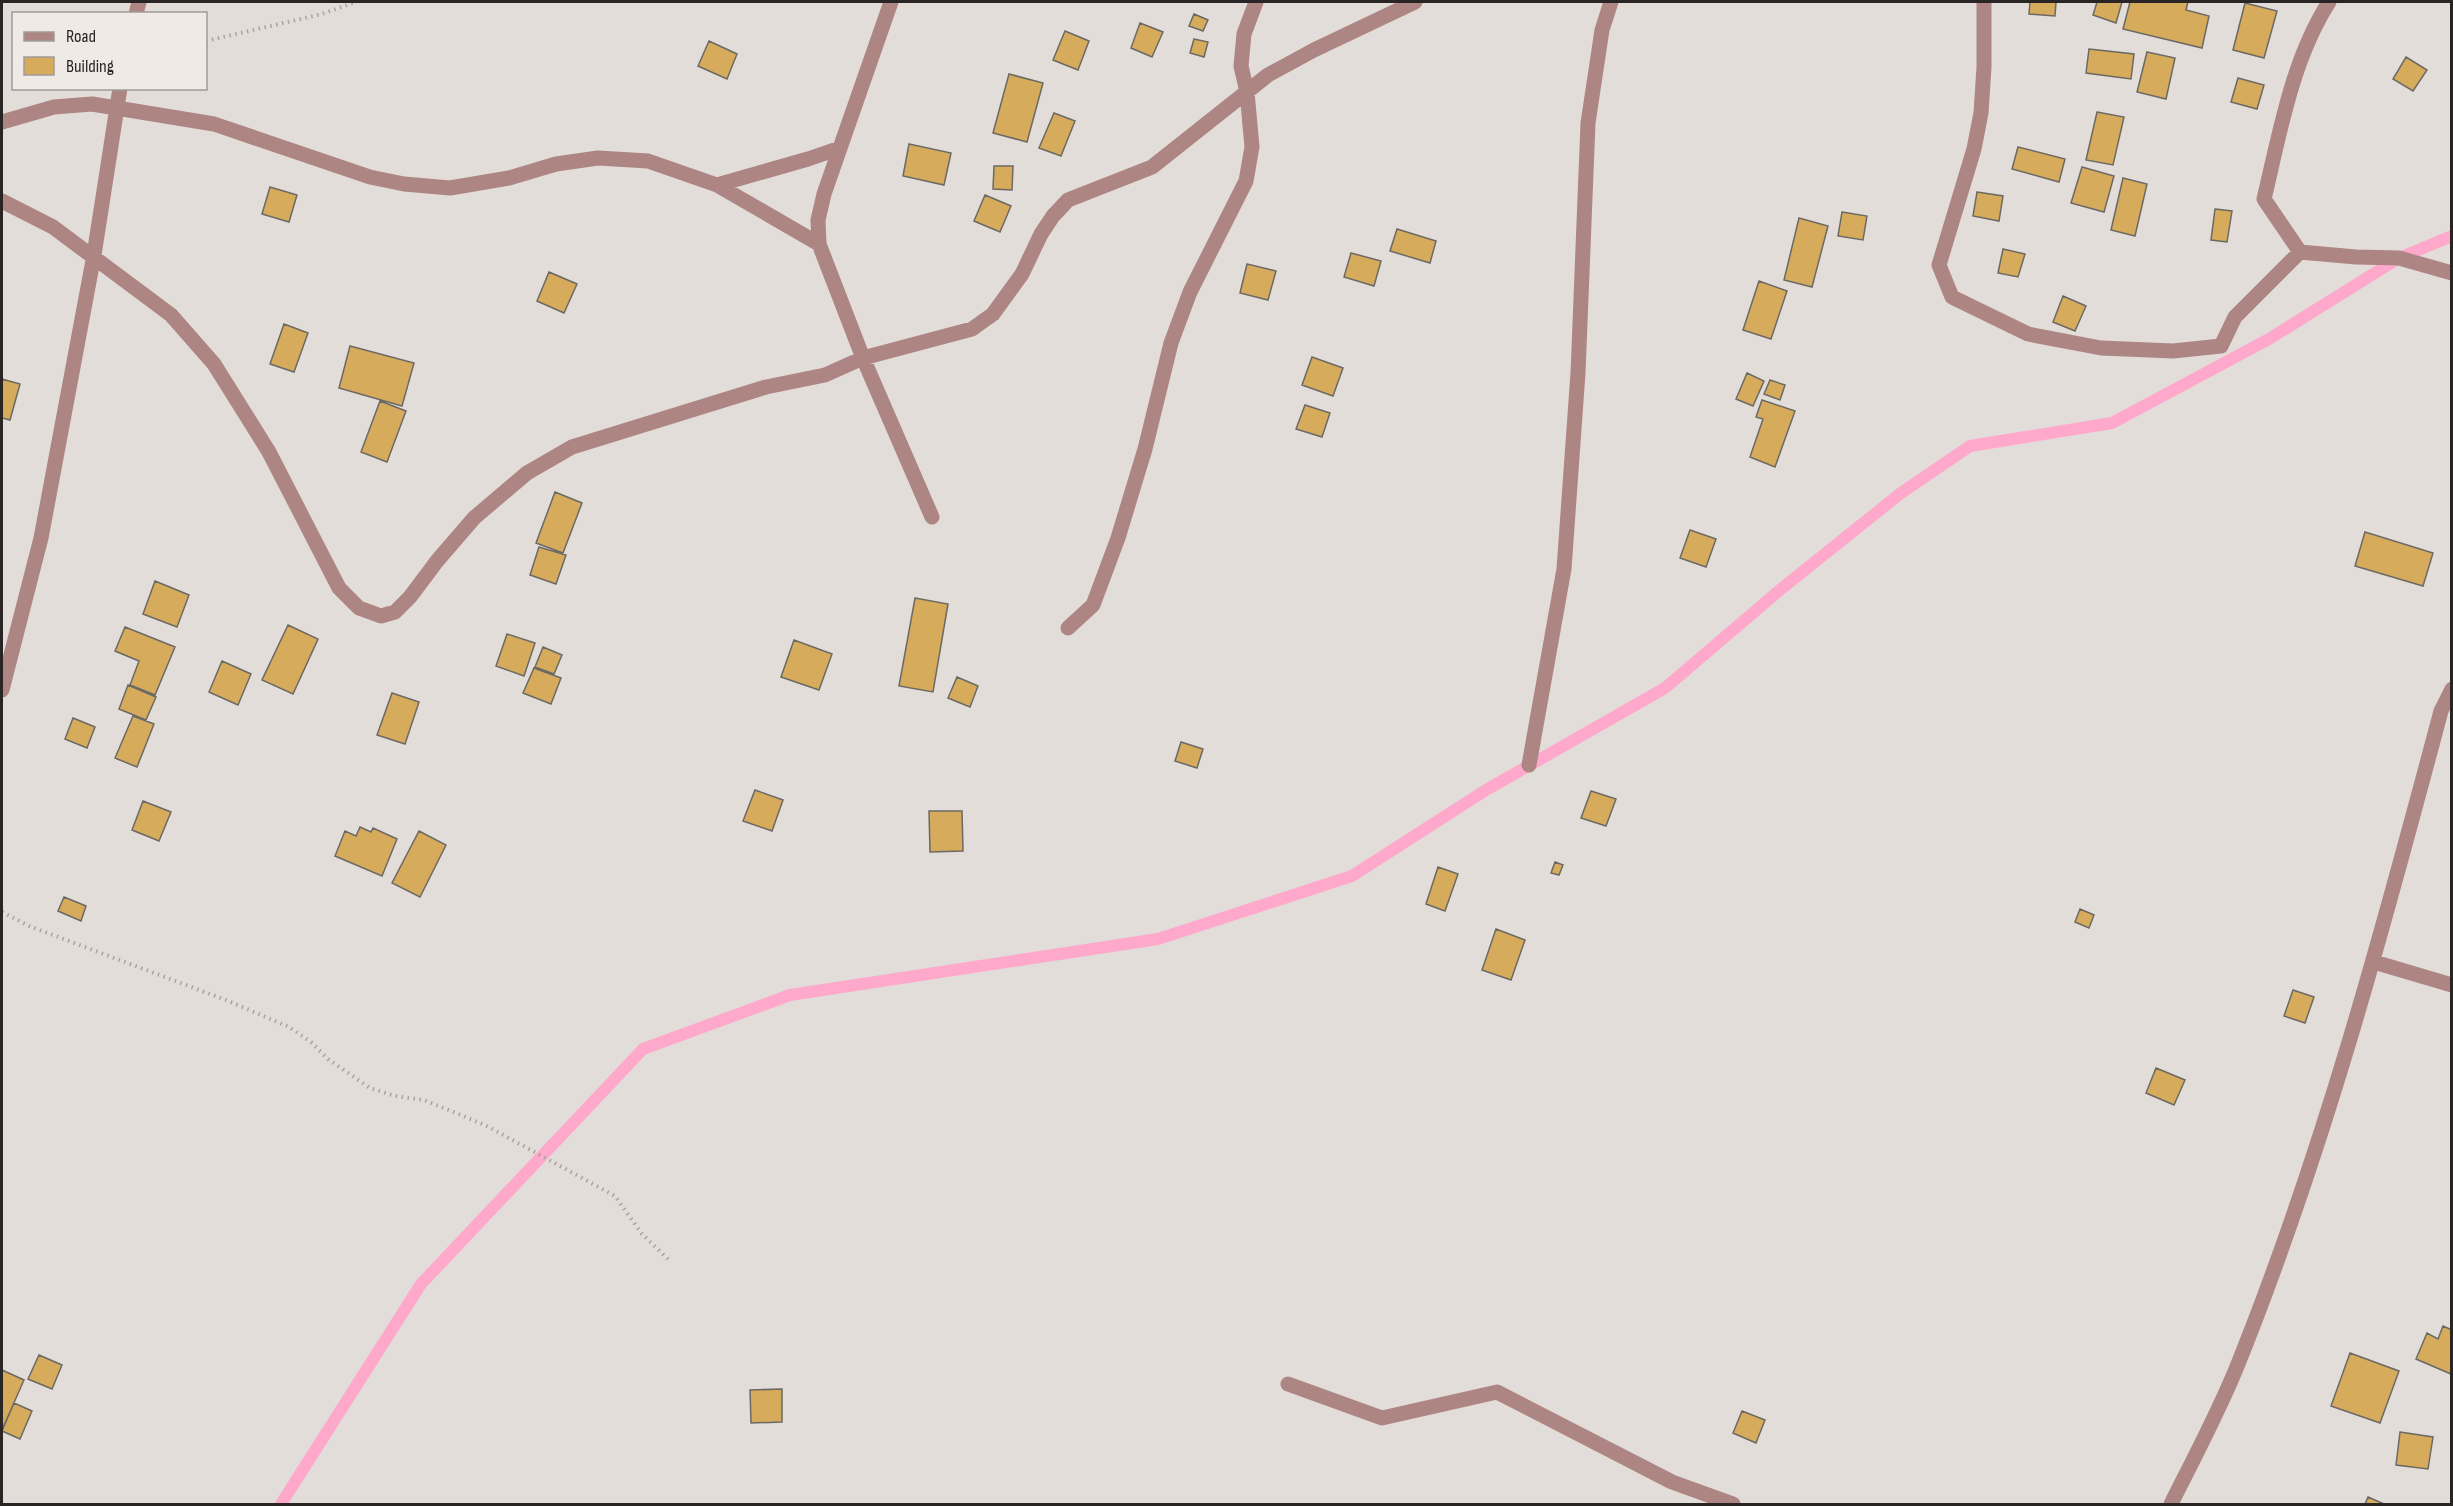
<svg xmlns="http://www.w3.org/2000/svg" width="2453" height="1506" viewBox="0 0 2453 1506" font-family="'Sofia Sans Condensed',sans-serif">
  <style>
    .lines { fill: none; stroke-linecap: round; stroke-linejoin: round }
    .stream { stroke: #fea9cc; stroke-width: 12 }
    .building { fill: #d6ab5c; stroke: #6c6964; stroke-width: 1.5 }
    .path { stroke: #a9a4a1; stroke-width: 4; stroke-dasharray: 1.5 4.5; stroke-linecap: butt }
    .minor { stroke: #ad8583; stroke-width: 15 }
  </style>
  <rect width="100%" height="100%" fill="#e3ddd9"/>
  <g class="lines">
    <path class="stream" d="M 281,1504 L 421,1284 L 643,1049 L 790,995 L 1158,939 L 1352,876 L 1486,790 L 1665,688 L 1781,589 L 1901,493 L 1970,446 L 2112,423 L 2269,339 L 2399,258 L 2452,236"/>
  </g>
  <path class="building" d="M 2030,2 L 2056,2 L 2055,16 L 2029,14 Z
    M 2097,2 L 2122,2 L 2116,23 L 2093,15 Z
    M 2130,2 L 2188,2 L 2186,10 L 2209,16 L 2202,48 L 2123,29 Z
    M 2245,3 L 2277,11 L 2264,58 L 2233,50 Z
    M 1194,14 L 1208,20 L 1203,31 L 1189,26 Z
    M 1140,23 L 1163,32 L 1152,57 L 1131,48 Z
    M 1065,31 L 1089,41 L 1078,70 L 1053,60 Z
    M 1194,39 L 1208,42 L 1204,57 L 1190,53 Z
    M 709,41 L 737,54 L 727,79 L 698,66 Z
    M 2089,49 L 2134,54 L 2131,79 L 2086,73 Z
    M 2147,52 L 2175,58 L 2166,99 L 2137,92 Z
    M 2406,57 L 2427,70 L 2413,91 L 2393,79 Z
    M 1009,74 L 1043,83 L 1027,142 L 993,133 Z
    M 2238,78 L 2264,85 L 2257,109 L 2231,102 Z
    M 2097,112 L 2124,117 L 2113,165 L 2086,160 Z
    M 1054,113 L 1075,121 L 1061,156 L 1039,148 Z
    M 909,144 L 951,153 L 944,185 L 903,176 Z
    M 2018,147 L 2065,159 L 2059,182 L 2012,169 Z
    M 994,166 L 1013,166 L 1012,190 L 993,189 Z
    M 2082,167 L 2114,176 L 2104,212 L 2071,203 Z
    M 2123,178 L 2147,184 L 2135,236 L 2111,230 Z
    M 270,187 L 297,195 L 289,222 L 262,214 Z
    M 1977,192 L 2003,196 L 1999,221 L 1973,216 Z
    M 985,195 L 1011,206 L 1000,232 L 974,221 Z
    M 2215,209 L 2232,211 L 2227,242 L 2211,240 Z
    M 1842,212 L 1867,216 L 1863,240 L 1838,236 Z
    M 1799,218 L 1828,226 L 1812,287 L 1784,280 Z
    M 1397,229 L 1436,241 L 1430,263 L 1390,251 Z
    M 2003,249 L 2025,254 L 2018,277 L 1998,273 Z
    M 1351,253 L 1381,261 L 1374,286 L 1344,277 Z
    M 1247,264 L 1276,271 L 1268,300 L 1240,293 Z
    M 549,272 L 577,284 L 564,313 L 537,301 Z
    M 1759,281 L 1787,291 L 1771,339 L 1743,330 Z
    M 2063,296 L 2086,306 L 2075,331 L 2053,322 Z
    M 284,324 L 308,333 L 294,372 L 270,364 Z
    M 350,346 L 414,363 L 402,406 L 339,388 Z
    M 1312,357 L 1343,368 L 1333,396 L 1302,385 Z
    M 1747,373 L 1764,381 L 1753,406 L 1736,399 Z
    M 2,379 L 20,384 L 10,420 L 2,418 Z
    M 1770,380 L 1785,385 L 1780,400 L 1764,394 Z
    M 1762,400 L 1795,411 L 1775,467 L 1750,457 L 1763,419 L 1756,417 Z
    M 380,401 L 406,411 L 387,462 L 361,452 Z
    M 1305,405 L 1330,413 L 1322,437 L 1296,429 Z
    M 555,492 L 582,503 L 563,553 L 536,543 Z
    M 1690,530 L 1716,539 L 1706,567 L 1680,558 Z
    M 2365,532 L 2433,553 L 2423,586 L 2355,566 Z
    M 539,547 L 566,555 L 556,584 L 530,575 Z
    M 155,581 L 189,595 L 177,627 L 143,614 Z
    M 915,598 L 948,604 L 933,692 L 899,686 Z
    M 288,625 L 318,639 L 293,694 L 262,680 Z
    M 125,627 L 175,647 L 155,695 L 130,685 L 139,661 L 115,651 Z
    M 507,634 L 535,643 L 524,676 L 496,666 Z
    M 794,640 L 832,654 L 819,690 L 781,677 Z
    M 543,647 L 562,655 L 554,674 L 535,667 Z
    M 222,661 L 251,674 L 238,705 L 209,692 Z
    M 534,668 L 561,678 L 551,704 L 523,693 Z
    M 957,677 L 978,686 L 970,707 L 948,698 Z
    M 128,685 L 156,697 L 146,720 L 119,709 Z
    M 392,693 L 419,702 L 405,744 L 377,735 Z
    M 133,716 L 154,724 L 137,767 L 115,758 Z
    M 73,718 L 95,727 L 87,748 L 65,739 Z
    M 1181,742 L 1203,749 L 1197,768 L 1175,761 Z
    M 755,790 L 783,800 L 772,831 L 743,821 Z
    M 1591,791 L 1616,799 L 1606,826 L 1581,818 Z
    M 143,801 L 171,812 L 159,841 L 132,830 Z
    M 929,811 L 962,811 L 963,851 L 930,852 Z
    M 360,827 L 371,832 L 373,828 L 397,839 L 382,876 L 335,856 L 345,831 L 356,836 Z
    M 419,831 L 446,845 L 420,897 L 392,883 Z
    M 1555,862 L 1563,865 L 1559,875 L 1551,873 Z
    M 1438,867 L 1458,874 L 1445,911 L 1426,904 Z
    M 64,897 L 86,906 L 81,921 L 58,911 Z
    M 2080,909 L 2094,915 L 2089,928 L 2075,922 Z
    M 1496,929 L 1525,940 L 1511,980 L 1482,970 Z
    M 2293,990 L 2314,997 L 2305,1023 L 2284,1016 Z
    M 2156,1068 L 2185,1080 L 2174,1105 L 2146,1093 Z
    M 2443,1326 L 2452,1330 L 2451,1374 L 2416,1359 L 2427,1333 L 2438,1339 Z
    M 2350,1353 L 2399,1371 L 2380,1423 L 2331,1406 Z
    M 39,1355 L 62,1365 L 52,1389 L 28,1379 Z
    M 2,1370 L 24,1380 L 2,1430 Z
    M 782,1389 L 782,1422 L 751,1423 L 750,1390 Z
    M 14,1403 L 32,1411 L 20,1439 L 2,1431 Z
    M 1742,1411 L 1765,1420 L 1756,1443 L 1733,1433 Z
    M 2400,1432 L 2433,1437 L 2428,1469 L 2396,1465 Z
    M 2368,1497 L 2384,1504 L 2365,1504 Z"/>
  <g class="lines">
    <path class="path" d="M 206,41 L 322,14 L 356,2
      M 2,912 L 29,926 L 226,1000 L 289,1027 L 311,1042 L 328,1059 L 370,1088 L 395,1096 L 424,1100 L 485,1125 L 615,1196 L 642,1234 L 670,1261"/>
    <path class="minor" d="M 891,2 L 824,194 L 818,220 L 819,244 L 863,358 L 932,517
      M 1984,2 L 1984,67 L 1981,113 L 1974,149 L 1939,265 L 1952,297 L 2028,334 L 2101,348 L 2173,351 L 2221,346 L 2235,317 L 2300,252
      M 2329,2 C 2292,60 2280,132 2264,199 L 2300,252 L 2356,257 L 2399,258 L 2452,273
      M 136,14 L 139,2
      M 2,122 L 54,107 L 92,104 L 214,124 L 370,177 L 404,184 L 450,188 L 509,178 L 556,164 L 598,158 L 648,161 L 717,185 L 819,244
      M 717,185 L 808,159 L 840,148
      M 2,201 L 53,227 L 171,315 L 214,364 L 269,452 L 339,588 L 359,608 L 381,616 L 395,612 L 410,597 L 437,561 L 474,518 L 527,473 L 572,447 L 766,387 L 825,375 L 863,358 L 972,329 L 993,314 L 1022,274 L 1041,234 L 1053,216 L 1068,200 L 1152,167 L 1268,75 L 1314,50 L 1415,2
      M 1068,628 L 1093,605 L 1118,538 L 1145,449 L 1171,343 L 1190,292 L 1246,181 L 1252,147 L 1247,92 L 1241,66 L 1244,34 L 1256,2
      M 2,690 L 41,538 L 94,255 L 120,88
      M 1529,765 L 1564,569 L 1578,373 L 1588,123 L 1602,30 L 1611,2
      M 2374,962 L 2452,985
      M 1288,1384 L 1382,1418 L 1497,1392 L 1672,1482 L 1733,1504
      M 2171,1504 C 2193,1460 2217,1415 2236,1369 C 2322,1156 2382,933 2441,711 L 2452,689"/>
  </g>
  <rect width="2453" height="1506" fill="none" stroke="#282524" stroke-width="6"/>
  <rect x="12" y="12" width="195" height="78" fill="#f0eae7" stroke="#a09b99" stroke-width="1.5"/>
  <rect x="24" y="32" width="30" height="9" fill="#ad8583" stroke="#a09b99" stroke-width="1.5"/>
  <text x="66" y="42" font-size="18" fill="#282524">Road</text>
  <rect x="24" y="57" width="30" height="18" fill="#d6ab5c" stroke="#a09b99" stroke-width="1.5"/>
  <text x="66" y="72" font-size="18" fill="#282524">Building</text>
</svg>
